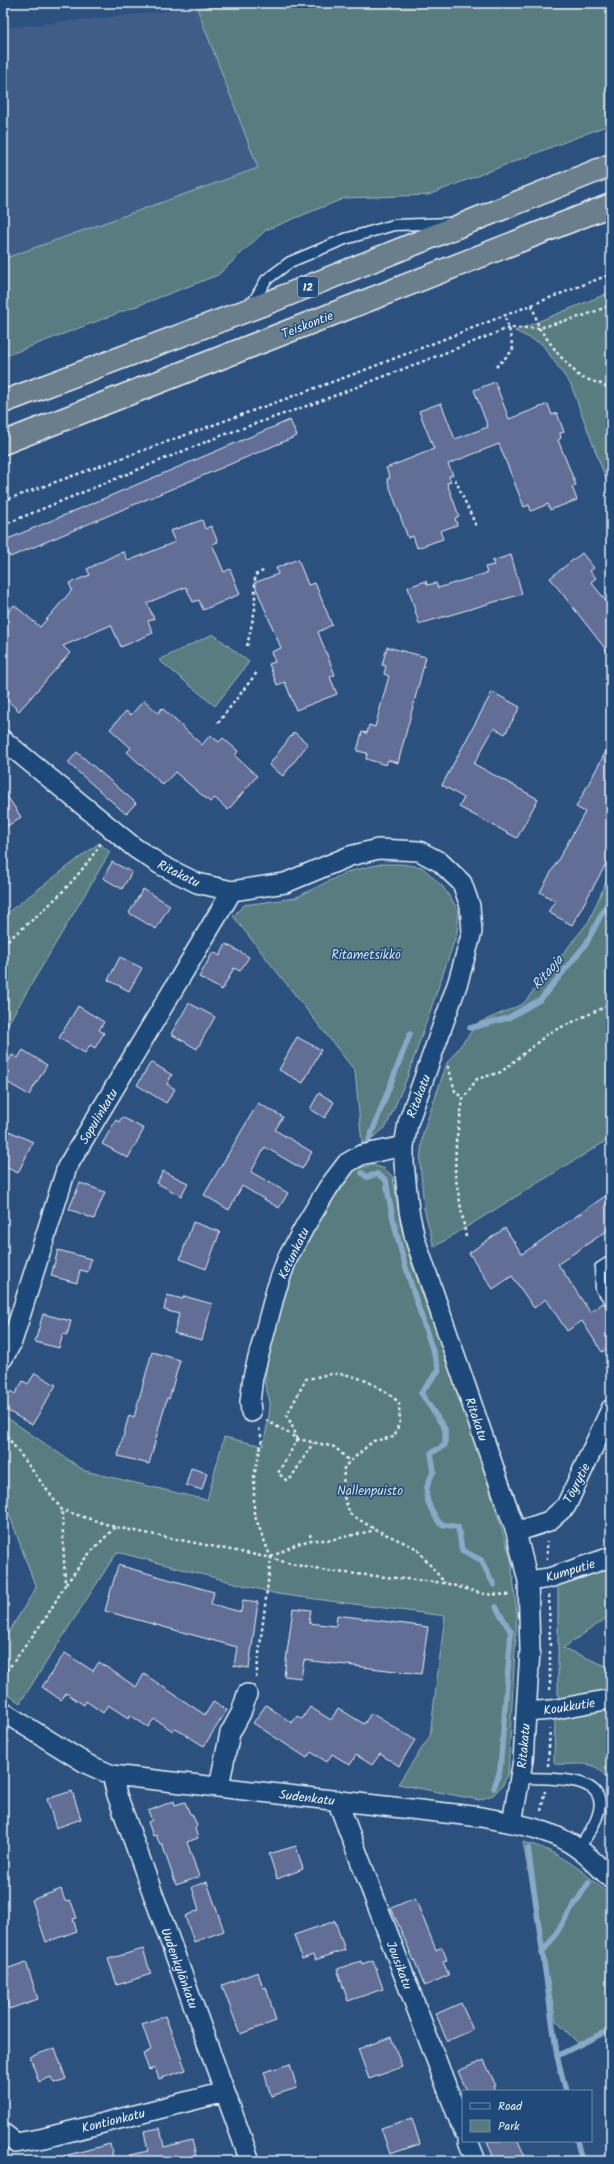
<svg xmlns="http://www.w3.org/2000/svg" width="614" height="2164" viewBox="0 0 614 2164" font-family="Kalam,sans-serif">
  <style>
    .built { fill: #3f5d88 }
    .green { fill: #597b80; stroke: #a0b6bc }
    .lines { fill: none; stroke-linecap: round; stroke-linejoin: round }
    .stream { stroke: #89aac7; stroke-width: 5.5 }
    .building { fill: #636e96; stroke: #e8f1f8 }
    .lane-casing { stroke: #e8f1f8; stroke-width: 13 }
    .street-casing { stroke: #e8f1f8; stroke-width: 22 }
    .highway-casing { stroke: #e8f1f8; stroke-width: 25 }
    .path { stroke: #e8f1f8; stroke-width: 2.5; stroke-dasharray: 3 3; stroke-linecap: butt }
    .lane { stroke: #1f4a7a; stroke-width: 10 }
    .street { stroke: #1f4a7a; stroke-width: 19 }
    .highway { stroke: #6b7e8b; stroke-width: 22 }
    .labels { text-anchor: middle; stroke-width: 3; stroke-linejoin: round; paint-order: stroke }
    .shield { fill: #1f4a7a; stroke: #acbfd2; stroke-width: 1 }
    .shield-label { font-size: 12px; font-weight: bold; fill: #e8f1f8 }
    .street-label { font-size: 13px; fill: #e8f1f8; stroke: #1f4a7a }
    .park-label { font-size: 13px; fill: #d3dfe6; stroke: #1f4a7a }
    .water-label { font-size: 14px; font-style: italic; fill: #d0dfec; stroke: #1f4a7a }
  </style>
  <rect width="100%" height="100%" fill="#2c517f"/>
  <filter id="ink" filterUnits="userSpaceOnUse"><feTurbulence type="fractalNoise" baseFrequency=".025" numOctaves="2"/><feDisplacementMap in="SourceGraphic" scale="8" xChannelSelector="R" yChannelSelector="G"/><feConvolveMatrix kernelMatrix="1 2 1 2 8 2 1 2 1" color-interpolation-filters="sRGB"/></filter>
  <g filter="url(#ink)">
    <path class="built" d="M 197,8 L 258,168 L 3,259 L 3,28 Z"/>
    <path class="green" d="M 240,3 L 611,3 L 611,124 L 428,195 L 345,198 L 266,230 L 218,275 L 3,357 L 3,259 L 258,168 L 197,8 Z
      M 611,292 L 611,493 L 571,385 L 542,344 L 515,331 Z
      M 213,634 L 249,662 L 215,706 L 159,660 Z
      M 99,843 L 110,852 L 3,1032 L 3,916 Z
      M 381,864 L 400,864 L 422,867 L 443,887 L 459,911 L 457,933 L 407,1078 L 386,1127 L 367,1142 L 362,1144 L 355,1071 L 233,916 L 244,905 L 295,898 L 347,872 Z
      M 611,870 L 611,1138 L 434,1247 L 424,1208 L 420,1162 L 423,1133 L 447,1063 L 478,1023 L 523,1004 L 589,921 Z
      M 373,1165 L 385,1169 L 393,1177 L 401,1227 L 412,1265 L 472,1432 L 511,1559 L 517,1614 L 508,1775 L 502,1786 L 493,1795 L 479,1800 L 398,1784 L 430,1736 L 445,1616 L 277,1594 L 117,1552 L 20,1703 L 3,1691 L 3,1641 L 36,1588 L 3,1497 L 3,1415 L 85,1471 L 207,1500 L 224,1437 L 263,1446 C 265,1433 270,1417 270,1404 C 270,1396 264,1388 265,1380 C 273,1300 305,1232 354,1169 Z
      M 611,1563 L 611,1615 L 563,1648 L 611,1668 L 611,1691 L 558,1702 L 558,1584 Z
      M 611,1707 L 611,1786 C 597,1756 582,1766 556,1764 L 554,1762 L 555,1720 L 557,1717 Z
      M 523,1842 C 556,1849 587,1873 611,1897 L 611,2027 L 578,2043 L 556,2021 Z"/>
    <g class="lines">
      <path class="stream" d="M 470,1028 L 508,1018 L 541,999 L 586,944 L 611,896
        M 369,1140 L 410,1034
        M 362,1173 L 367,1177 L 377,1174 L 386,1180 C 395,1245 419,1307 439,1370 L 421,1393 L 445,1429 L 445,1445 L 431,1453 L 434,1471 C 420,1494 427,1503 440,1524 L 458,1527 L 462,1550 L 481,1560 L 494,1585
        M 494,1788 L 500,1770 L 511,1632 L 496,1607
        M 528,1848 L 557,2056 L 566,2091
        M 542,1953 L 553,1938 L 589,1882
        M 557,2056 L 611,2029
        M 577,2141 L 582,2161"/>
    </g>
    <path class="building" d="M 495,382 L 509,419 L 548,404 L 552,415 L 557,413 L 564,432 L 560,433 L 561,438 L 558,440 L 576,485 L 572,487 L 577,500 L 550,510 L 548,504 L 531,511 L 529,505 L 524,507 L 499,444 L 448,464 L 453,475 L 449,476 L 451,482 L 447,483 L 459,516 L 455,518 L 457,525 L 440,531 L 443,539 L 417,548 L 413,536 L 408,538 L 387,479 L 390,478 L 386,468 L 434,449 L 419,411 L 441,403 L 455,439 L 488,427 L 474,390 Z
      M 290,420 L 297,436 L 10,557 L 3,541 Z
      M 202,520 L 205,529 L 211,526 L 218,542 L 212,544 L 224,572 L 230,569 L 240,594 L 203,610 L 199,600 L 193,602 L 186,587 L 147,603 L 154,619 L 148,621 L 153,633 L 121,647 L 111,625 L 63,646 L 70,653 L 19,711 L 5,698 L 9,692 L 3,687 L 3,618 L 14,605 L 40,627 L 72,590 L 69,583 L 90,575 L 87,569 L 119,553 L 124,552 L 128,561 L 175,542 L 170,531 Z
      M 582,553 L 594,568 L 590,571 L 596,578 L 591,582 L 611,607 L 611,656 L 550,578 Z
      M 511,555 L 522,594 L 419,624 L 408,587 L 426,581 L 427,585 L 436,583 L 438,588 L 487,573 L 485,567 L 494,565 L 492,561 Z
      M 298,559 L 308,585 L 315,583 L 332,625 L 318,632 L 335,675 L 330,677 L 337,694 L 296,710 L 285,682 L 277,685 L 269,664 L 275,662 L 271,652 L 281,648 L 254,583 L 278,574 L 276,568 Z
      M 387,647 L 426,657 L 398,763 L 388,760 L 386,765 L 366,759 L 367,753 L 357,751 L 362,732 L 367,733 L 369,725 L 375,727 L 389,676 L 384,674 L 386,666 L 382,665 Z
      M 492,692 L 520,707 L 505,734 L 494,728 L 474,764 L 538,799 L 517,838 L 459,807 L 464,798 L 442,785 Z
      M 144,700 L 158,713 L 162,708 L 202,745 L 210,735 L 219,742 L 223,738 L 238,751 L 235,756 L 257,776 L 228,810 L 215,798 L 210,802 L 175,772 L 163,785 L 127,752 L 131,748 L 110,729 L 126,711 L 131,715 Z
      M 294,732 L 308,744 L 283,776 L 269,765 Z
      M 611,742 L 611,855 L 572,925 L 548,912 L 555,901 L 540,892 L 585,812 L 576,807 Z
      M 77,752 L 136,803 L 126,814 L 68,763 Z
      M 3,790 L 21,817 L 3,829 Z
      M 112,862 L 132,872 L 122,889 L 103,878 Z
      M 143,889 L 170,905 L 156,929 L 129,913 Z
      M 226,944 L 249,957 L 240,971 L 234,968 L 222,990 L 199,977 L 213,952 L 220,956 Z
      M 120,957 L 142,968 L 129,991 L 108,980 Z
      M 189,1003 L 215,1017 L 197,1049 L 171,1034 Z
      M 78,1006 L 104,1022 L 99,1030 L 104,1033 L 95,1048 L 90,1045 L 85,1053 L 59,1038 Z
      M 297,1037 L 321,1050 L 303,1083 L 279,1070 Z
      M 23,1050 L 47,1065 L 29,1095 L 5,1081 L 10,1072 L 4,1069 L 12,1055 L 18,1058 Z
      M 151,1062 L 172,1075 L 167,1084 L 175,1089 L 166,1103 L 137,1085 Z
      M 319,1093 L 334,1102 L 325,1118 L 310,1109 Z
      M 258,1103 L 283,1117 L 275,1130 L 312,1152 L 302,1169 L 265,1147 L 251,1172 L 288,1193 L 279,1208 L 242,1186 L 229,1210 L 204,1195 Z
      M 122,1117 L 144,1129 L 128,1158 L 102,1144 L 116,1120 L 119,1122 Z
      M 9,1131 L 33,1142 L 18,1173 L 3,1166 L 3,1143 Z
      M 163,1171 L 188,1183 L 181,1196 L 157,1183 Z
      M 80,1183 L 105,1192 L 94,1219 L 69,1209 Z
      M 611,1192 L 611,1228 L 558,1264 L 590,1312 L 603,1303 L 611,1315 L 611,1346 L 602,1352 L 582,1321 L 567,1331 L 546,1299 L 534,1308 L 512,1276 L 493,1289 L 469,1253 L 505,1228 L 522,1254 Z
      M 193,1222 L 220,1232 L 206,1269 L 180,1259 Z
      M 58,1250 L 91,1259 L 88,1272 L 80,1270 L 77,1283 L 51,1276 Z
      M 167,1295 L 183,1299 L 184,1296 L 212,1304 L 202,1340 L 174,1333 L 179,1314 L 164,1310 Z
      M 43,1314 L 71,1321 L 67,1335 L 63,1334 L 59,1348 L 35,1342 Z
      M 152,1352 L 180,1360 L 169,1399 L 167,1398 L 149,1464 L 118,1456 L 129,1415 L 134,1417 Z
      M 35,1373 L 56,1385 L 32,1425 L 3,1408 L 3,1405 L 11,1391 L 15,1394 L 23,1381 L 28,1384 Z
      M 191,1468 L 207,1473 L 202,1490 L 186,1485 Z
      M 118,1565 L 214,1592 L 211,1604 L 241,1612 L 243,1600 L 258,1602 L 249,1668 L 234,1666 L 237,1647 L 105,1611 Z
      M 293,1608 L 311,1610 L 309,1623 L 336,1626 L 337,1615 L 428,1627 L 421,1674 L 304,1660 L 301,1678 L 284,1676 Z
      M 65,1653 L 93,1671 L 99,1662 L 136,1687 L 144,1674 L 205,1715 L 213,1702 L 227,1710 L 204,1746 L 174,1728 L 173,1731 L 154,1719 L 148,1727 L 130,1715 L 128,1718 L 108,1705 L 103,1713 L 86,1701 L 84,1705 L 66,1693 L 61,1700 L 42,1687 Z
      M 266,1705 L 292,1723 L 297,1716 L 302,1719 L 310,1707 L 331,1720 L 338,1708 L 364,1724 L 371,1713 L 415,1740 L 399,1766 L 380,1754 L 372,1765 L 356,1755 L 350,1765 L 332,1754 L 327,1762 L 311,1752 L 307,1758 L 253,1723 Z
      M 72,1791 L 81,1819 L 56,1828 L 47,1799 Z
      M 174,1801 L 175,1805 L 185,1802 L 190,1814 L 192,1814 L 197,1825 L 195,1829 L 198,1838 L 187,1842 L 199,1877 L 176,1885 L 162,1844 L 160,1845 L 156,1835 L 153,1836 L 148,1822 L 152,1820 L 148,1811 Z
      M 296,1846 L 303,1869 L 277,1879 L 269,1854 Z
      M 207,1882 L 224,1931 L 194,1942 L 185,1916 L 199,1910 L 192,1887 Z
      M 61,1889 L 65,1901 L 70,1900 L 72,1904 L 77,1918 L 73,1919 L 77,1931 L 46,1942 L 32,1900 Z
      M 415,1898 L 436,1950 L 442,1947 L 447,1960 L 443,1962 L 449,1975 L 425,1986 L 391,1908 Z
      M 335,1921 L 345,1950 L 315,1960 L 313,1955 L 302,1959 L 294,1935 Z
      M 143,1949 L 151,1974 L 117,1985 L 108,1959 Z
      M 373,1960 L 383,1989 L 348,2001 L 337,1969 L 361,1961 L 362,1964 Z
      M 26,1962 L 38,1999 L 9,2009 L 3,1991 L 3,1977 L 9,1975 L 6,1969 Z
      M 258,1972 L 263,1988 L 266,1987 L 276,2021 L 240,2034 L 222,1985 Z
      M 461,2003 L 473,2030 L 447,2041 L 436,2014 Z
      M 165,2016 L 186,2070 L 159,2079 L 155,2068 L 149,2070 L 143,2054 L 151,2050 L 142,2024 Z
      M 391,2037 L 402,2067 L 369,2079 L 358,2049 Z
      M 55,2048 L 66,2079 L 54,2083 L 51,2077 L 39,2082 L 30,2057 Z
      M 484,2060 L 496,2086 L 493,2087 L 495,2091 L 467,2091 L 458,2071 Z
      M 290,2064 L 297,2088 L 271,2096 L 264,2072 Z
      M 412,2118 L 420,2144 L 390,2154 L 381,2128 Z
      M 160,2128 L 164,2147 L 192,2140 L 197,2161 L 130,2161 L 129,2155 L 148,2151 L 144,2131 Z
      M 487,2141 L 518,2141 L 527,2161 L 495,2161 Z
      M 110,2144 L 114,2161 L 65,2161 L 64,2156 Z"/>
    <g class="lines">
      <defs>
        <path id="lane" d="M 251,306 L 266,280 L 290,262 L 345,239 L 394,225 L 451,223
          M 611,1261 L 600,1268 L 601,1289 L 611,1301
          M 521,1778 C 545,1779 611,1773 598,1814 C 595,1826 585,1838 579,1849"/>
        <path id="street" d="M 3,740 L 135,848 L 161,865 L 197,883 L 232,891 L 285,883 L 350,856 L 378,849 L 419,851 L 440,862 L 462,883 L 470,906 L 472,932 L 458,982 L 408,1123 L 404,1146 L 404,1163 L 409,1211 L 415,1239 L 516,1532 L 528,1581 L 530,1651 L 523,1760 L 512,1823
          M 3,1358 L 12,1342 L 67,1167 L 232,891
          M 251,1412 L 250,1402 L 253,1377 L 276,1290 L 287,1259 L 305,1226 L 328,1188 L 347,1163 L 361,1155 L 404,1146
          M 516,1532 L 549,1521 L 566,1506 L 611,1409
          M 528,1581 L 549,1578 L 611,1557
          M 3,1712 L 87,1764 L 112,1775 L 481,1817 C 514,1823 553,1829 580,1850 C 591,1858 601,1869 611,1879
          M 526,1712 L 551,1710 L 611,1699
          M 112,1775 L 117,1795 L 250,2161
          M 219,1786 L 230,1733 L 241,1713 L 247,1694
          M 337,1800 L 463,2130
          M 3,2133 L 16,2143 L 44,2138 L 225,2092
          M 468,2141 L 476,2161"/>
        <path id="highway" d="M 3,402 L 267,303 L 611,165
          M 3,443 L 611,205"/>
      </defs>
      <use href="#lane" class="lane-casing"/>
      <use href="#street" class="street-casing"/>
      <use href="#highway" class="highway-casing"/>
      <path class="path" d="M 532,305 L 539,328 L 559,355 L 580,377 L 604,385 L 611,391
        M 496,367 L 513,350 L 509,328 L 504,315
        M 455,479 L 476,526
        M 3,501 L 357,373 L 611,274
        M 3,525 L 220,436 L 318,402 L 509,328 L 539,328 L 586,315 L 611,305
        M 247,646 L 255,609 L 255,575 L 265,570
        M 218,723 L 258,671
        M 3,944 C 42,913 74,885 101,843
        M 448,1066 L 455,1091 L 463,1099
        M 466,1237 L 455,1174 L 456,1142 L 463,1099 L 477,1079 L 501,1072 L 549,1033 L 611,1004
        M 266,1420 L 298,1439 L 335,1447 L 350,1462
        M 3,1431 L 62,1510 L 115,1527 L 271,1558 L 291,1564 L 327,1571 L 445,1583 L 484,1594 L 511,1595
        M 298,1439 L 287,1415 L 306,1379 C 316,1378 328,1373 338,1374 C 357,1374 386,1389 399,1403 L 400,1421 L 394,1437 L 373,1441 L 344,1467 L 343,1494 L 350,1514 L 376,1530
        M 298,1439 L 278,1473 L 286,1480 L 291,1478 L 313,1443
        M 310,1534 L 311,1540
        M 271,1557 L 297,1544 L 311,1540 L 330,1540 L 376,1530 L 416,1548 L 445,1583
        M 547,1560 L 547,1541
        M 66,1584 L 87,1556 L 115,1527
        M 549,1595 L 550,1646
        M 550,1651 L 550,1692
        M 3,1676 L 47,1616 L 65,1585 L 62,1510
        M 256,1678 L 271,1558 L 254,1514 L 254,1476 L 262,1440 L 259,1428
        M 548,1766 L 550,1729
        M 541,1811 L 545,1791"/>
      <use href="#lane" class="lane"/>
      <use href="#street" class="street"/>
      <use href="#highway" class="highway"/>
    </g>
  </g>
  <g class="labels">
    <rect class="shield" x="298" y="277" width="20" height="20" rx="3"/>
    <g class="shield-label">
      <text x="308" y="291">12</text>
    </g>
    <g class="street-label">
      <text transform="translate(307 324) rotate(-21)" y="5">Teiskontie</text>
      <text transform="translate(179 873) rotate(26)" y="5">Ritakatu</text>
      <text transform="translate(418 1096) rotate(-69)" y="5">Ritakatu</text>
      <text transform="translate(98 1116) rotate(-59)" y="5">Sopulinkatu</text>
      <text transform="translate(293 1253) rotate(-64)" y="5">Ketunkatu</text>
      <text transform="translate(477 1419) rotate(71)" y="5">Ritakatu</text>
      <text transform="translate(576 1483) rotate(-63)" y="5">Töyrytie</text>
      <text transform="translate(570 1570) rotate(-17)" y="5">Kumputie</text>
      <text transform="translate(569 1706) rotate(-9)" y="5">Koukkutie</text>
      <text transform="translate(523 1746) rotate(-85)" y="5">Ritakatu</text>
      <text transform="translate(307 1797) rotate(7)" y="5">Sudenkatu</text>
      <text transform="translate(400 1965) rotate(69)" y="5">Jousikatu</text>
      <text transform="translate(180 1968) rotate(70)" y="5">Uudenkylänkatu</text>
      <text transform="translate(113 2120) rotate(-14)" y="5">Kontionkatu</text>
    </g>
    <g class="park-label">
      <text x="366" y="959">Ritametsikkö</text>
      <text x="370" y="1495">Nallenpuisto</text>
    </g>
    <g class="water-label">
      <text transform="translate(547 972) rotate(-49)" y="5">Ritaoja</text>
    </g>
  </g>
  <rect width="614" height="2164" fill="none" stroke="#1f4a7a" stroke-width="16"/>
  <rect x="8" y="8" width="598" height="2148" fill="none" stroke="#e8f1f8" stroke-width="1.5" filter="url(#ink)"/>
  <rect x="462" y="2090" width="130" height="52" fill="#1f4a7a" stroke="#6f8dac"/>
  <rect x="470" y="2103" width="20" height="6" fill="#1f4a7a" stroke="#6f8dac"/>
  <text x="498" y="2110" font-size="12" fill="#e8f1f8">Road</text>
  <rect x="470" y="2120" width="20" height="12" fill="#597b80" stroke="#6f8dac"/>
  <text x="498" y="2130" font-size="12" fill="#e8f1f8">Park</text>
</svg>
